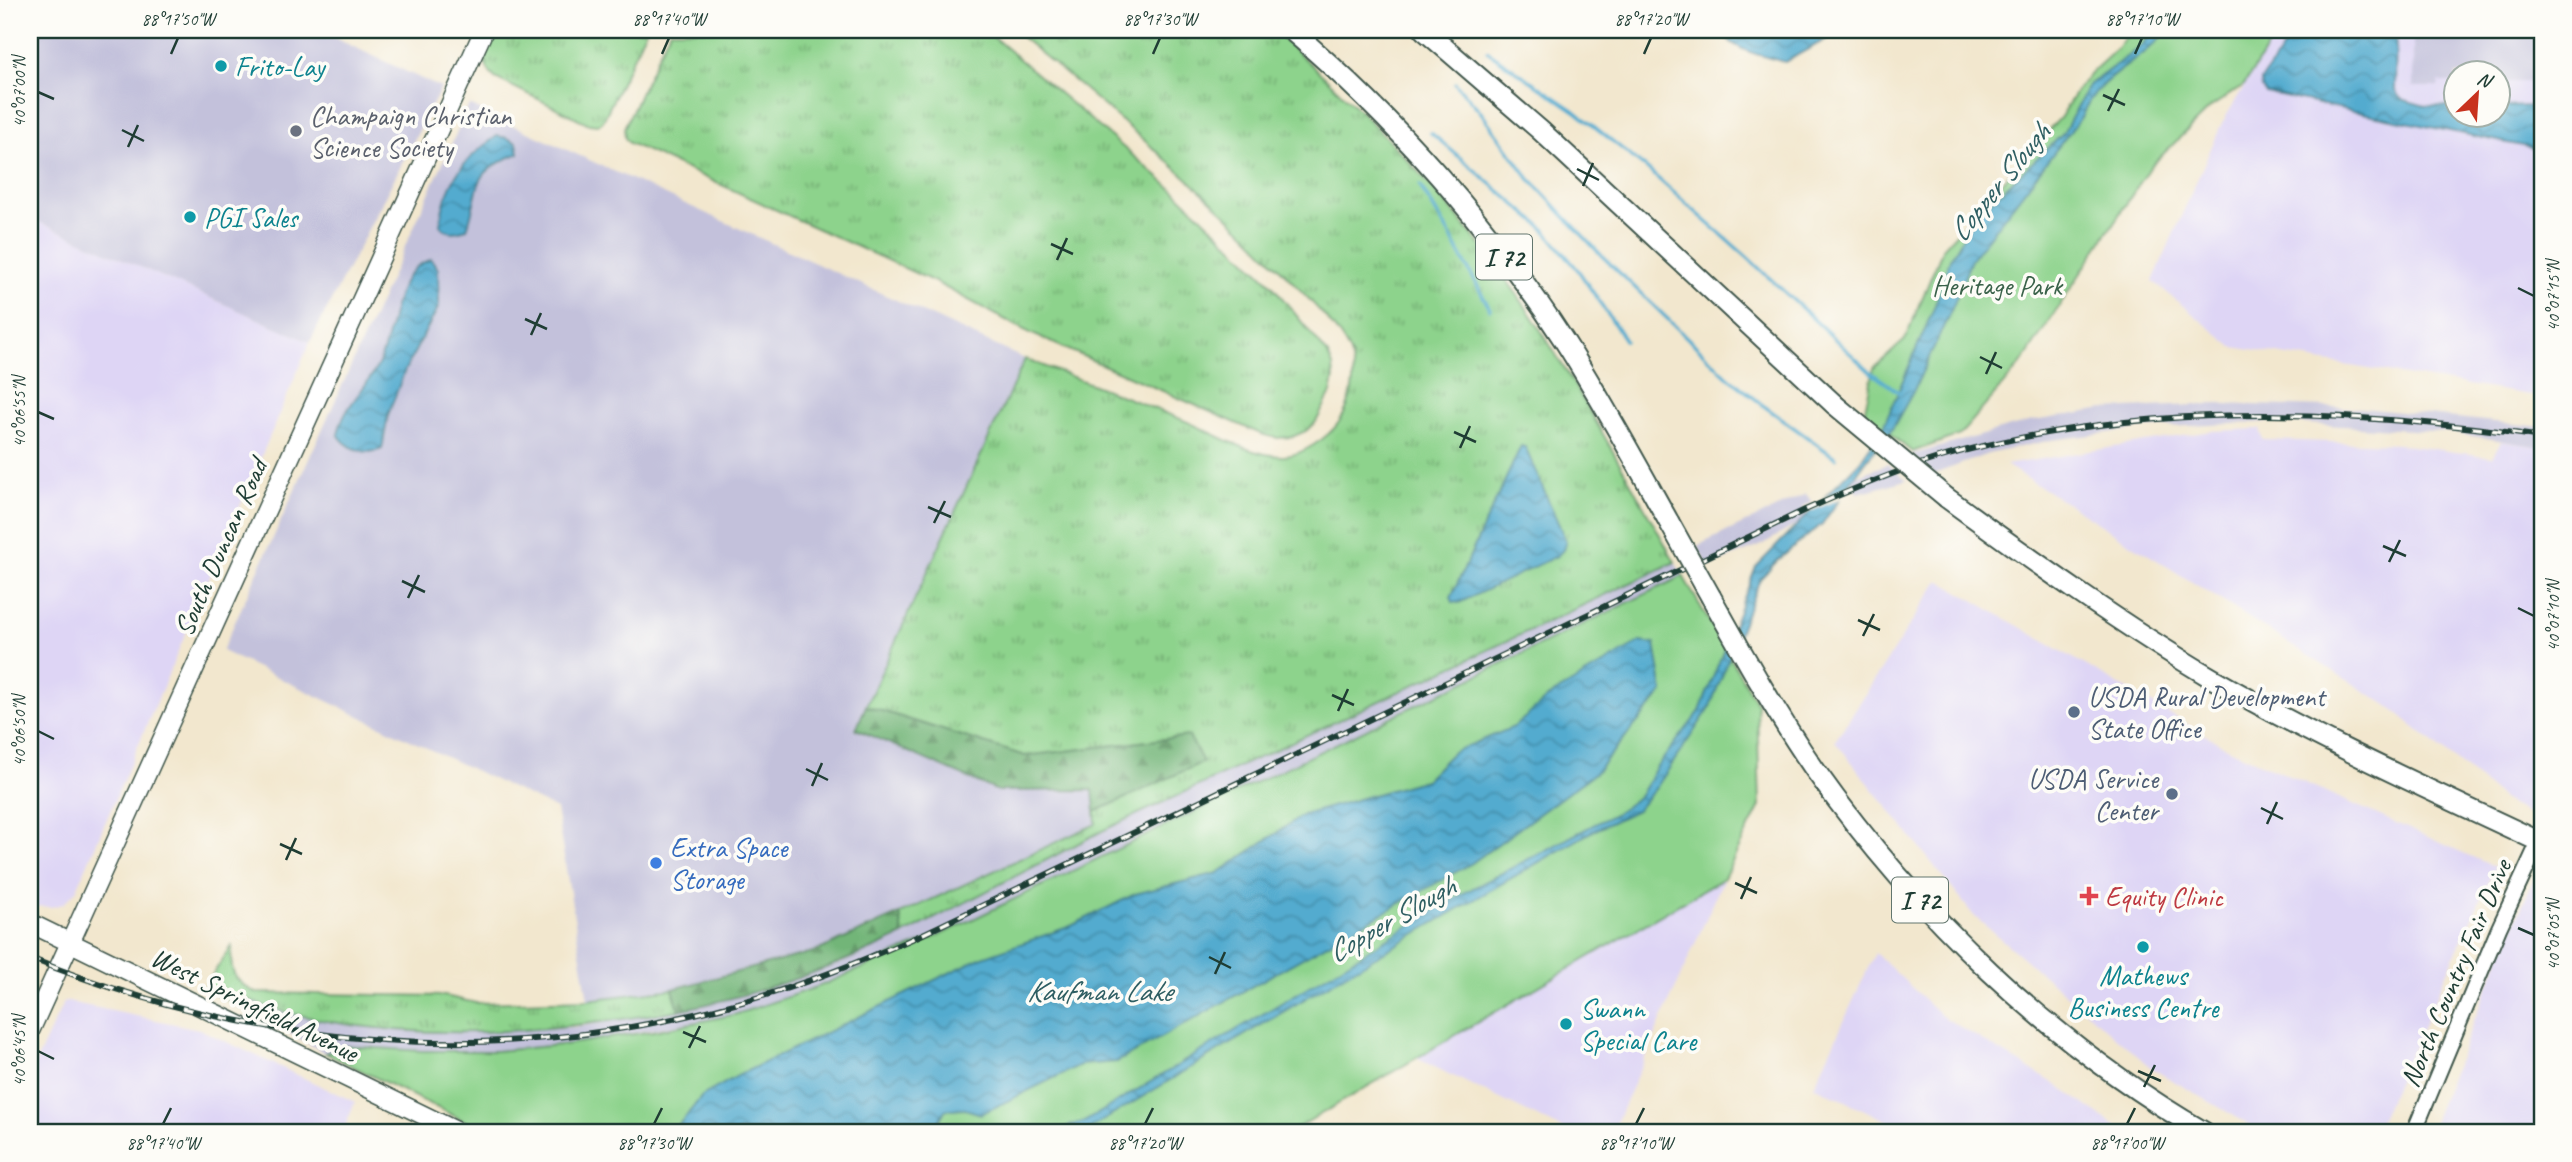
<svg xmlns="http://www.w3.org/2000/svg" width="2572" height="1162" viewBox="0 0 2572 1162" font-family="Caveat,sans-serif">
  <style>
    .built { fill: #ded5f5; fill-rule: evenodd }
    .industrial { fill: #c3c1db }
    .grass { fill: url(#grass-tufts); stroke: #568860; stroke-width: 2 }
    .forest { fill: url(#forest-firs); stroke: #487956; stroke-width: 2 }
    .green { fill: #8dd38c; stroke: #568860; stroke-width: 2 }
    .water { fill: url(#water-waves); stroke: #387482; stroke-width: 2 }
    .pier { fill: #f2e7ce }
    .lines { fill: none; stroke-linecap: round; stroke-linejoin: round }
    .stream { stroke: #52abcf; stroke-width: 3.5 }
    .minor-casing { stroke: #3f564b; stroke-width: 18 }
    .major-casing { stroke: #3f564b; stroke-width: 21 }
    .highway-casing { stroke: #3f564b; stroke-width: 23 }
    .minor { stroke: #fff; stroke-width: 14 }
    .major { stroke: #fff; stroke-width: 18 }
    .highway { stroke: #fff; stroke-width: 19 }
    .rail-casing { stroke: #1f3d34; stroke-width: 6 }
    .rail { stroke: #fdfcf7; stroke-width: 3.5; stroke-dasharray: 10; stroke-linecap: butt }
    .highway-bridge-casing { stroke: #3f564b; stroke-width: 23; stroke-linecap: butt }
    .highway-bridge { stroke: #fff; stroke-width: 19 }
    .ticks { fill: none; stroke: #1f3d34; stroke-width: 2.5 }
    .culture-dot { fill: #0f9aa8; stroke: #fdfcf7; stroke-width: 2.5 }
    .worship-dot { fill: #6b7280; stroke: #fdfcf7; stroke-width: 2.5 }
    .service-dot { fill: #5c6f8a; stroke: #fdfcf7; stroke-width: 2.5 }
    .shop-dot { fill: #3f7fe0; stroke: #fdfcf7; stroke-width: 2.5 }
    .health-dot { fill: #e0444e; stroke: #fdfcf7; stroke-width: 2.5 }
    .labels { text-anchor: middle; stroke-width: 7; stroke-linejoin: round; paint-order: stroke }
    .shield { fill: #fdfcf7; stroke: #62766e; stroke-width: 2 }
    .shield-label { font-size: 26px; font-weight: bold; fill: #1f3d34 }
    .culture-label { font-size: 28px; fill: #0d838f; stroke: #fdfcf7; text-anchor: start }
    .worship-label { font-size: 28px; fill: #5b616d; stroke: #fdfcf7; text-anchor: start }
    .park-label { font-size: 28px; fill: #3a624a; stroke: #fdfcf7 }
    .street-label { font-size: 28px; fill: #1f3d34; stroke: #fdfcf7 }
    .service-label { font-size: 28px; fill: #4e5e75; stroke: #fdfcf7; text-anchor: start }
    .shop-label { font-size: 28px; fill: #366cbe; stroke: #fdfcf7; text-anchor: start }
    .health-label { font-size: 28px; fill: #be3a42; stroke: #fdfcf7; text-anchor: start }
    .water-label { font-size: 30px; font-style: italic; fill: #2e5e62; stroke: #fdfcf7 }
    .neatline { fill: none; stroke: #1f3d34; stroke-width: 2.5 }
    .ticks-label { font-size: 18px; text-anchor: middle; fill: #1f3d34 }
  </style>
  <defs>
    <pattern id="grass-tufts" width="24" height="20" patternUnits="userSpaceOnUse" patternTransform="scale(1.75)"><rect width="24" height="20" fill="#8dd38c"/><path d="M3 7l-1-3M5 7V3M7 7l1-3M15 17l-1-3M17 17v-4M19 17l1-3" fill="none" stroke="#73ac73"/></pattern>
    <pattern id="forest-firs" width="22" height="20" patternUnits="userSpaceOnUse" patternTransform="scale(1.75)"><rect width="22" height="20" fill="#72b578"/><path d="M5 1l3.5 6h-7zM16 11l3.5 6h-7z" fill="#5d9463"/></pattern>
    <pattern id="water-waves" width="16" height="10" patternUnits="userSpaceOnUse" patternTransform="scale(1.75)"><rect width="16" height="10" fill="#52abcf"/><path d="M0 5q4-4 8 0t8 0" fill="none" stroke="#438ca9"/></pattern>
  </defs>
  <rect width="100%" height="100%" fill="#fdfcf7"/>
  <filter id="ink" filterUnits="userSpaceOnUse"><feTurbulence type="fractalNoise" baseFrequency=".0143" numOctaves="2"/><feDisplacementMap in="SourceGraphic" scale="14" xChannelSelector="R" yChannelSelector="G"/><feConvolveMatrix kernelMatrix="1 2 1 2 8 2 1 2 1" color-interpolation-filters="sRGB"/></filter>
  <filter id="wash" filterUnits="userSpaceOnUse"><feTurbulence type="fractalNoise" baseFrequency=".00686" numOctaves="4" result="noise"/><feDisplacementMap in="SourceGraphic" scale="28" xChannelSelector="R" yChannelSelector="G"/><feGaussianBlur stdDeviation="1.57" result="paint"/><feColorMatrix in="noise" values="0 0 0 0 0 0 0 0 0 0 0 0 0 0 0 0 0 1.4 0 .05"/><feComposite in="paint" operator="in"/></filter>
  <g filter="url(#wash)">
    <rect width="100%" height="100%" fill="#f2e7ce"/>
    <path class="built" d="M 2278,30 L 2542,30 L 2542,397 L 2233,347 L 2153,281 L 2222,123 ZM 2456,74 L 2498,74 L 2498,116 L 2456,116 Z
      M 30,218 L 310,342 L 76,891 L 63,904 L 51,907 L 30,906 Z
      M 2260,429 L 2263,440 L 2397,444 L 2492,457 L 2501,441 L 2542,447 L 2542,821 L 2509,804 L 2387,705 L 2006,465 L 2212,431 Z
      M 1939,580 L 2231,750 L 2495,867 L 2375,1132 L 2262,1132 L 2153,1069 L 1974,916 L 1835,741 Z
      M 2542,865 L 2542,1132 L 2429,1132 L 2491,978 L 2535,876 Z
      M 1724,878 L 1612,1132 L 1568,1132 L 1416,1058 Z
      M 1875,953 L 1942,1016 L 2055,1084 L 2124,1132 L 1911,1132 L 1814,1086 Z
      M 64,1001 L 199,1029 L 355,1102 L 343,1132 L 30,1132 L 30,1075 Z"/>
    <path class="industrial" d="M 30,30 L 318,30 L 441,88 L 310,342 L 30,218 Z
      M 2413,30 L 2542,30 L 2542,82 L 2499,82 L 2498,74 L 2456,74 L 2456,82 L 2439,82 L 2438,87 L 2413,87 Z
      M 469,105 L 1025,359 L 856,729 L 998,791 L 1093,790 L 1097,824 L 817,951 L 685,987 L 588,1000 L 556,809 L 222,651 Z
      M 2217,404 L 2363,408 L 2542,427 L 2542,447 L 2447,432 L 2273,422 L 2146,428 L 2052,440 L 1988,454 L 1934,474 L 1911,455 L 2028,422 L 2104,409 Z
      M 1887,464 L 1907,480 L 1858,493 L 1853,482 L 1855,477 Z
      M 1806,494 L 1812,502 L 1803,506 L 1808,518 L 1758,547 L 1708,566 L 1697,546 Z
      M 1675,562 L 1683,576 L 940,935 L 820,986 L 737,1014 L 570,1044 L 496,1051 L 422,1051 L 347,1046 L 325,1053 L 242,1008 L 249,1000 L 275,1011 L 353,1025 L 424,1032 L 474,1033 L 576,1027 L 627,1019 L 718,1002 L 798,978 L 842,963 L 903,935 L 1102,831 Z"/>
    <path class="grass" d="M 492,30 L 646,30 L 603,121 L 598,125 L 589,124 L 495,78 C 478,62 485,49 492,30 Z
      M 670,30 L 985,30 L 1177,193 L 1271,284 L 1327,353 L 1333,366 L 1334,378 L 1331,393 L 1316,422 L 1306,431 L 1292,437 L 1276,438 L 1261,434 L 1030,333 L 935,282 L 629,143 L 625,138 L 624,128 Z
      M 1013,30 L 1273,30 C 1370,116 1462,210 1533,318 C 1584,397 1629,480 1675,562 L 1102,831 L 903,935 L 900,914 L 1096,824 L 1095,812 L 1202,762 L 1189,736 L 1025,756 L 866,706 L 1025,359 C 1076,378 1128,398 1178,418 C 1212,431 1246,455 1282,456 C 1300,457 1329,437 1339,422 C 1352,404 1358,372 1349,351 C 1337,326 1304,294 1285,274 C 1201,185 1107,108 1013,30 Z
      M 232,945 C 229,971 233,981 256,993 L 445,996 L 476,1003 L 587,1000 L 673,989 L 679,1010 C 564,1030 447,1042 332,1022 C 303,1016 276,1012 249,1000 L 242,1008 L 204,988 Z"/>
    <path class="forest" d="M 866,706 L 1025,756 L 1189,736 L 1203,762 L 1095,812 L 1093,790 L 998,791 L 856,729 Z
      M 900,914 L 903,935 C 831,969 757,995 679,1010 L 673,989 L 817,951 Z"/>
    <path class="green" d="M 2129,30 L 2278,30 L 2244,85 L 2211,107 L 2151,166 L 2021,364 L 1960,435 L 1912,452 L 1864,413 L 1874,368 L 1905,340 L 1943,248 L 2061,117 C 2069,102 2077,88 2089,75 C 2102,61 2121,49 2129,30 Z
      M 1683,576 L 1757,704 L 1760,806 L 1724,878 L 1290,1132 L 487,1132 L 325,1053 L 347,1046 L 422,1051 L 496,1051 L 570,1044 L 653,1031 L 737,1014 L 820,986 L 940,935 Z"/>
    <path class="water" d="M 1720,30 L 1843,30 L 1785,62 C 1763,56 1732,51 1720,30 Z
      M 2154,30 L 2167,30 C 2142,64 2097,74 2082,116 L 1971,260 L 1953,306 L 1913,392 L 1891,431 L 1866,461 L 1822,524 L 1777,561 L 1760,579 L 1709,709 L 1656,788 L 1637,810 L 1591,832 L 1346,974 L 1084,1132 L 1058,1132 L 1071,1125 L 1084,1122 L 1458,896 L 1622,810 L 1640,795 L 1656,768 L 1700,711 L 1756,567 L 1860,461 L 1883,427 L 1934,308 L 1950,259 L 1977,214 L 2063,134 L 2089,85 L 2141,46 Z
      M 2295,30 L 2396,30 L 2395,91 L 2401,99 L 2425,106 L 2456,107 L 2456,116 L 2498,116 L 2499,107 L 2542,106 L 2542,150 L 2266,93 L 2262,88 L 2261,81 Z
      M 497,136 L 507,138 L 517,143 L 519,153 C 469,174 482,183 467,229 C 456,232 448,235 440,225 C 445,183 462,160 497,136 Z
      M 431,259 L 438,269 L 439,306 L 405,370 L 388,415 L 382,449 C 366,456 347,449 338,434 C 344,405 367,389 379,363 C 391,336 391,304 406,279 C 412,269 421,263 431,259 Z
      M 1521,446 L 1525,447 L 1566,541 L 1563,550 L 1557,556 L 1459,603 L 1453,602 L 1451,597 Z
      M 1640,642 L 1655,644 L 1663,692 L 1596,772 L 1472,863 L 1117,1062 L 1080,1065 L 981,1114 L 962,1108 L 945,1110 L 933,1132 L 673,1132 L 702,1096 L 743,1073 L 980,958 L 1071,926 L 1135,894 L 1218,873 L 1303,815 L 1425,780 L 1453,752 L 1514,727 L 1550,696 Z"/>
    <path class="pier" d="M 1854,484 L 1846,496 L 1807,513 L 1805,510 L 1814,502 Z"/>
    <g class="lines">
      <path class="stream" d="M 1487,51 L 1575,111 L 1647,169 L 1747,257 L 1869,371 L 1900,393
        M 1455,83 L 1480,111 L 1528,177 L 1602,256 L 1727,376 L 1764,406 L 1836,458
        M 1431,133 L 1543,228 L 1578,270 L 1625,340
        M 1420,186 L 1447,230 L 1490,309"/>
    </g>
  </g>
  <g filter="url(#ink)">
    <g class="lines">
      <defs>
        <path id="minor" d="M 2414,1132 L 2499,928 L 2542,835"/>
        <path id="major" d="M 30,923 L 458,1132
          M 30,1031 L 484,30"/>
        <path id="highway" d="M 1291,30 C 1395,119 1490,226 1565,342 C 1602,400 1635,461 1669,522
          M 1424,30 L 1541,131 L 1835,405
          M 1947,498 C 2034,562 2122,625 2215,680 C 2319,740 2430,790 2538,841
          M 1711,597 C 1744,656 1777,715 1815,770 C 1917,914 2050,1043 2204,1132"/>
      </defs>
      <use href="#minor" class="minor-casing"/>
      <use href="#major" class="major-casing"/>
      <use href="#highway" class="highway-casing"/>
      <use href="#minor" class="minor"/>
      <use href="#major" class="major"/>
      <use href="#highway" class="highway"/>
      <defs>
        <path id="rail" d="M 30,958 C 259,1051 503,1069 742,1002 C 804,985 862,961 921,935 L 1805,510 C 1848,491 1893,472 1938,458 C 2135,401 2341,408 2542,437"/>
      </defs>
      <use href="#rail" class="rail-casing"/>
      <use href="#rail" class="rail"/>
      <defs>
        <path id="highway-bridge" d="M 1835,405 L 1947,498
          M 1669,522 L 1711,597"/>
      </defs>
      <use href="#highway-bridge" class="highway-bridge-casing"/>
      <use href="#highway-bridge" class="highway-bridge"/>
    </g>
  </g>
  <path class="ticks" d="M 171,54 L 178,38M 662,54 L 669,38M 1153,54 L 1160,38M 1644,54 L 1651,38M 2135,54 L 2142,38M 38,92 L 54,99M 2103,95 L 2125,105M 2108,111 L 2119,89M 122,130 L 144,141M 128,147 L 138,125M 1577,169 L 1599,180M 1583,186 L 1593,163M 1051,244 L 1073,254M 1057,260 L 1067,238M 2518,288 L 2534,296M 525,319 L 547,329M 531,335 L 541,313M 1980,357 L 2002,368M 1986,374 L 1996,352M 38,412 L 54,419M 1454,432 L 1476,442M 1460,448 L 1470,426M 928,507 L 951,517M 934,523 L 945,501M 2383,546 L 2406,556M 2389,562 L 2400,540M 402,581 L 425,592M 408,598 L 419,575M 2518,608 L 2534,616M 1858,620 L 1880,630M 1863,636 L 1874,614M 1332,695 L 1354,705M 1338,711 L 1348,689M 38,731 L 54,739M 806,769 L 828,780M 812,786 L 822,763M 2261,808 L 2283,819M 2267,824 L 2277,802M 280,844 L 302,854M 286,860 L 296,838M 1735,883 L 1757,893M 1741,899 L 1751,877M 2518,928 L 2534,935M 1209,957 L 1231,968M 1215,974 L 1225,952M 683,1032 L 706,1042M 689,1048 L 700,1026M 38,1051 L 54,1059M 2138,1071 L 2161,1081M 2144,1087 L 2155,1065M 163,1124 L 171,1108M 654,1124 L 662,1108M 1145,1124 L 1153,1108M 1636,1124 L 1644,1108M 2127,1124 L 2135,1108"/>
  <g class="culture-dot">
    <circle cx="221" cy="66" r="7"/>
    <circle cx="190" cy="217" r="7"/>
    <circle cx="2143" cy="947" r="7"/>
    <circle cx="1566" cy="1024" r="7"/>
  </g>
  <circle class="worship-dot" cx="296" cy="131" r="7"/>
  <g class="service-dot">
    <circle cx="2074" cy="712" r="7"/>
    <circle cx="2172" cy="794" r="7"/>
  </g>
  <circle class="shop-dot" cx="656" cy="863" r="7"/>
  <path class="health-dot" d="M2085.5 885.5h7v7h7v7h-7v7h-7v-7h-7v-7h7z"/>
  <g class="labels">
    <g class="shield">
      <rect x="1476" y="234.5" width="56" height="45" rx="5"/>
      <rect x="1892" y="877.5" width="56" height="45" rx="5"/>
    </g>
    <g class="shield-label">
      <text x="1504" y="266">I 72</text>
      <text x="1920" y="909">I 72</text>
    </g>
    <g class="culture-label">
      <text x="235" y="76">Frito-Lay</text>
      <text x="204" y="227">PGI Sales</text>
      <text x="2143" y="985" text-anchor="middle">Mathews<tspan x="2143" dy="32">Business Centre</tspan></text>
      <text x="1580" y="1018">Swann<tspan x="1580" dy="32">Special Care</tspan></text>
    </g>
    <g class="worship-label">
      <text x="310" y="125">Champaign Christian<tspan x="310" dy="32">Science Society</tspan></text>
    </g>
    <g class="park-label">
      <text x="1997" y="295">Heritage Park</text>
    </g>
    <g class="street-label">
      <text transform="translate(220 547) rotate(-66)" y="10">South Duncan Road</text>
      <text transform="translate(2455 973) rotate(-67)" y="10">North Country Fair Drive</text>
      <text transform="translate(255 1004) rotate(26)" y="10">West Springfield Avenue</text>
    </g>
    <g class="service-label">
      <text x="2088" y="706">USDA Rural Development<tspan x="2088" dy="32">State Office</tspan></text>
      <text x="2158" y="788" text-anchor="end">USDA Service<tspan x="2158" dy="32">Center</tspan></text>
    </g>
    <g class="shop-label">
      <text x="670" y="857">Extra Space<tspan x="670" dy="32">Storage</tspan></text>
    </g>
    <g class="health-label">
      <text x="2105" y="906">Equity Clinic</text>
    </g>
    <g class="water-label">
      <text transform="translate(1999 182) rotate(-51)" y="10">Copper Slough</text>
      <text transform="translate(1391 919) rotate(-30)" y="10">Copper Slough</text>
      <text x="1099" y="1001">Kaufman Lake</text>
    </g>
  </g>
  <rect width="2572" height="1162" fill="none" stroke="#fdfcf7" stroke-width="77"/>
  <g transform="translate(2477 94) rotate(25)"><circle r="33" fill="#fdfcf7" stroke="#a4b0a9" stroke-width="2"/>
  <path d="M0-5L12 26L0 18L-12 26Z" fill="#c8321e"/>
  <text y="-10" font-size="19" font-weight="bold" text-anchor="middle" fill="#1f3d34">N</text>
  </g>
  <rect x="38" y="38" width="2496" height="1086" class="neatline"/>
  <g class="ticks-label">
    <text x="178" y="25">88°17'50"W</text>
    <text x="669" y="25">88°17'40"W</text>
    <text x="1160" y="25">88°17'30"W</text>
    <text x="1651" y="25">88°17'20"W</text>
    <text x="2142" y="25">88°17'10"W</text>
    <text transform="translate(19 92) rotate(-90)" y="6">40°07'00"N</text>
    <text transform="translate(2553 296) rotate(-90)" y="6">40°07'15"N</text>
    <text transform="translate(19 412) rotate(-90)" y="6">40°06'55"N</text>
    <text transform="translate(2553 616) rotate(-90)" y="6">40°07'10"N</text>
    <text transform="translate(19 731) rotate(-90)" y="6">40°06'50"N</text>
    <text transform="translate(2553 935) rotate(-90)" y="6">40°07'05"N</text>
    <text transform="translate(19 1051) rotate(-90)" y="6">40°06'45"N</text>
    <text x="163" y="1149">88°17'40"W</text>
    <text x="654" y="1149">88°17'30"W</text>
    <text x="1145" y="1149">88°17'20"W</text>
    <text x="1636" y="1149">88°17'10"W</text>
    <text x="2127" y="1149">88°17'00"W</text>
  </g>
</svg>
